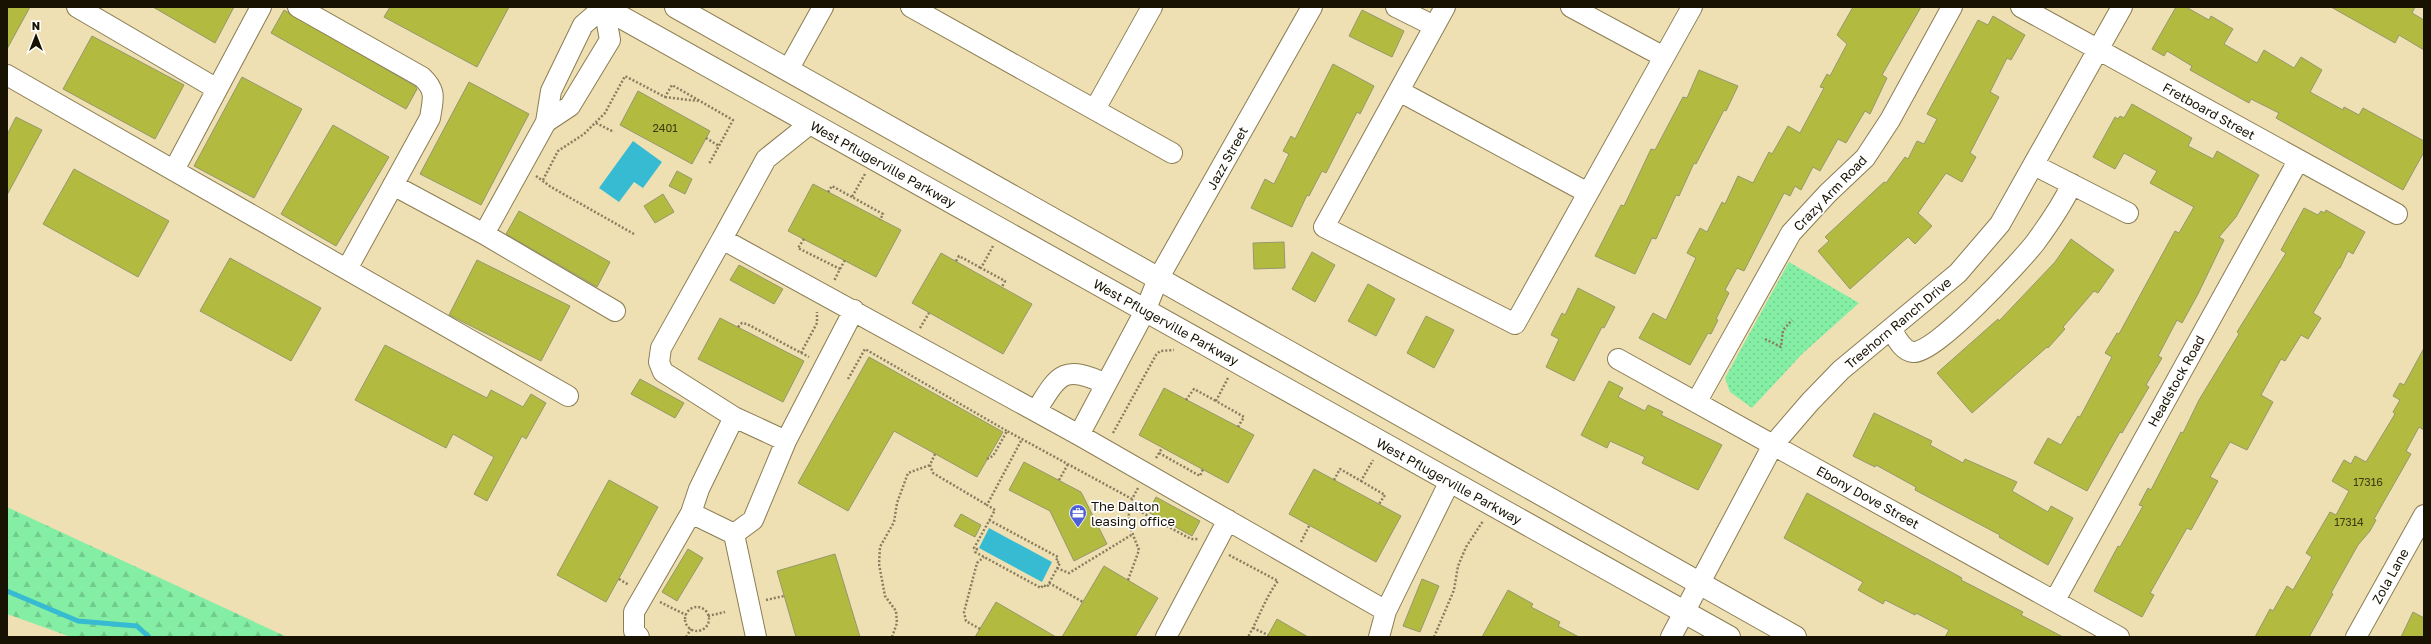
<svg xmlns="http://www.w3.org/2000/svg" width="2431" height="644" viewBox="0 0 2431 644" font-family="'Golos Text',sans-serif">
  <style>
    .forest { fill: url(#forest-firs) }
    .park { fill: url(#park-dots) }
    .water { fill: #37bbd2 }
    .lines { fill: none; stroke-linecap: round; stroke-linejoin: round }
    .stream { stroke: #37bbd2; stroke-width: 5 }
    .building { fill: #b3ba40; stroke: #94986c }
    .minor-casing { stroke: #8b7d53; stroke-width: 22 }
    .major-casing { stroke: #8b7d53; stroke-width: 24 }
    .path { stroke: #887d5f; stroke-width: 2.5; stroke-dasharray: 2 2; stroke-linecap: butt }
    .minor { stroke: #fff; stroke-width: 20 }
    .major { stroke: #fff; stroke-width: 22 }
    .labels { text-anchor: middle; stroke-width: 3.5; stroke-linejoin: round; paint-order: stroke }
    .number-label { font-size: 11px; fill: #3f3c12 }
    .street-label { font-size: 13px; fill: #181203; stroke: #fff }
    .poi-label { font-size: 13px; fill: #181203; stroke: #fff; text-anchor: start }
  </style>
  <defs>
    <pattern id="forest-firs" width="22" height="20" patternUnits="userSpaceOnUse"><rect width="22" height="20" fill="#84eea4"/><path d="M5 1l3.5 6h-7zM16 11l3.5 6h-7z" fill="#71cb8c"/></pattern>
    <pattern id="park-dots" width="8" height="8" patternUnits="userSpaceOnUse"><rect width="8" height="8" fill="#84eea4"/><path d="M2 2h.1M6 6h.1" fill="none" stroke="#71cb8c" stroke-width="1.8" stroke-linecap="round"/></pattern>
  </defs>
  <rect width="100%" height="100%" fill="#efe0b3"/>
  <path class="forest" d="M 7,507 L 287,637 L 71,637 L 7,614 Z"/>
  <path class="park" d="M 1789,262 L 1859,303 L 1802,354 L 1752,408 L 1730,392 L 1725,378 Z"/>
  <path class="water" d="M 633,141 L 662,162 L 643,188 L 634,182 L 619,202 L 599,188 Z
    M 989,528 L 1052,562 L 1042,582 L 979,548 Z"/>
  <g class="lines">
    <path class="stream" d="M 7,591 L 78,621 L 137,626 L 149,637"/>
  </g>
  <path class="building" d="M 7,7 L 30,7 L 7,49 Z
    M 153,7 L 234,7 L 215,43 Z
    M 390,7 L 509,7 L 477,67 L 384,17 Z
    M 1853,7 L 1921,7 L 1882,75 L 1887,78 L 1870,114 L 1865,111 L 1846,143 L 1838,139 L 1820,171 L 1813,167 L 1801,190 L 1795,186 L 1790,196 L 1784,193 L 1744,271 L 1737,268 L 1725,290 L 1729,293 L 1716,319 L 1718,320 L 1711,334 L 1708,333 L 1690,365 L 1639,338 L 1653,313 L 1666,320 L 1696,258 L 1687,253 L 1700,228 L 1707,232 L 1722,202 L 1725,204 L 1738,176 L 1753,183 L 1769,152 L 1772,154 L 1788,126 L 1800,133 L 1824,88 L 1820,87 L 1827,74 L 1830,76 L 1847,44 L 1837,35 Z
    M 2176,7 L 2186,7 L 2209,20 L 2211,16 L 2233,29 L 2224,44 L 2257,63 L 2264,50 L 2294,68 L 2301,57 L 2322,70 L 2310,92 L 2343,110 L 2344,107 L 2359,115 L 2363,108 L 2424,141 L 2424,152 L 2403,190 L 2276,118 L 2279,113 L 2251,99 L 2249,103 L 2190,70 L 2192,66 L 2167,51 L 2164,56 L 2152,49 Z
    M 2331,7 L 2415,7 L 2412,13 L 2424,20 L 2424,50 L 2399,35 L 2395,43 Z
    M 284,10 L 415,86 L 417,89 L 406,109 L 271,33 Z
    M 1362,10 L 1404,31 L 1392,57 L 1349,36 Z
    M 1993,16 L 2025,35 L 2011,60 L 2007,58 L 1990,92 L 1999,97 L 1970,153 L 1976,157 L 1962,182 L 1946,173 L 1918,213 L 1932,226 L 1915,244 L 1908,237 L 1850,289 L 1818,251 L 1829,241 L 1825,237 L 1884,182 L 1886,183 L 1905,157 L 1908,159 L 1917,141 L 1924,144 L 1937,119 L 1927,114 L 1970,35 L 1978,20 L 1988,25 Z
    M 92,36 L 184,85 L 155,139 L 63,89 Z
    M 1333,64 L 1374,86 L 1360,114 L 1357,112 L 1326,173 L 1322,171 L 1309,196 L 1307,195 L 1292,227 L 1251,208 L 1265,179 L 1274,184 L 1289,154 L 1283,151 L 1291,136 L 1295,139 Z
    M 1699,70 L 1738,86 L 1726,111 L 1724,110 L 1696,164 L 1694,163 L 1679,196 L 1676,195 L 1656,239 L 1652,238 L 1635,274 L 1595,256 L 1621,205 L 1624,206 L 1651,149 L 1655,150 L 1683,97 L 1687,98 Z
    M 242,77 L 302,109 L 254,198 L 194,166 Z
    M 469,82 L 529,114 L 481,205 L 420,174 Z
    M 638,91 L 710,131 L 692,164 L 620,125 Z
    M 2132,104 L 2192,138 L 2188,146 L 2213,159 L 2217,151 L 2259,175 L 2236,217 L 2219,237 L 2224,240 L 2198,294 L 2182,323 L 2177,320 L 2158,356 L 2162,358 L 2146,385 L 2149,387 L 2122,433 L 2120,432 L 2087,491 L 2034,463 L 2048,438 L 2061,445 L 2078,416 L 2080,417 L 2112,357 L 2105,353 L 2117,333 L 2119,334 L 2175,231 L 2179,233 L 2194,207 L 2150,183 L 2157,171 L 2124,153 L 2115,169 L 2093,157 L 2115,117 L 2118,119 L 2120,116 L 2124,118 Z
    M 16,117 L 42,130 L 7,195 L 7,135 Z
    M 333,125 L 389,157 L 336,246 L 281,214 Z
    M 74,169 L 169,221 L 138,277 L 43,224 Z
    M 677,171 L 692,179 L 685,194 L 669,186 Z
    M 813,184 L 901,230 L 876,277 L 788,231 Z
    M 663,194 L 674,212 L 655,223 L 644,206 Z
    M 2304,208 L 2318,215 L 2321,211 L 2324,213 L 2326,210 L 2365,232 L 2353,254 L 2348,251 L 2340,268 L 2339,268 L 2313,313 L 2321,318 L 2308,339 L 2301,335 L 2285,361 L 2281,359 L 2261,395 L 2273,402 L 2247,450 L 2230,442 L 2210,477 L 2218,481 L 2191,530 L 2187,528 L 2150,593 L 2154,595 L 2142,617 L 2094,591 L 2118,546 L 2120,547 L 2143,506 L 2139,505 L 2148,488 L 2151,490 L 2181,432 L 2183,433 L 2199,400 L 2239,334 L 2237,332 L 2286,253 L 2281,250 Z
    M 519,211 L 610,262 L 597,287 L 506,234 Z
    M 2071,239 L 2114,270 L 2098,293 L 2094,291 L 2063,327 L 2065,329 L 2048,348 L 2047,347 L 1972,413 L 1937,373 L 1998,319 L 1999,321 L 2055,262 Z
    M 1284,242 L 1285,268 L 1254,269 L 1253,243 Z
    M 1312,252 L 1335,265 L 1315,302 L 1292,289 Z
    M 941,253 L 1032,304 L 1003,354 L 912,303 Z
    M 230,258 L 321,308 L 291,361 L 200,311 Z
    M 477,260 L 570,306 L 541,361 L 449,315 Z
    M 739,265 L 783,289 L 774,304 L 730,280 Z
    M 1368,284 L 1395,299 L 1376,336 L 1348,321 Z
    M 1578,288 L 1615,307 L 1604,328 L 1602,327 L 1574,381 L 1546,367 L 1559,339 L 1551,335 L 1562,313 L 1565,315 Z
    M 1426,316 L 1454,330 L 1434,368 L 1407,353 Z
    M 720,318 L 804,361 L 783,402 L 698,359 Z
    M 385,345 L 487,398 L 491,390 L 523,407 L 531,394 L 546,403 L 526,439 L 522,436 L 487,501 L 474,494 L 494,457 L 453,434 L 446,448 L 355,400 Z
    M 2424,348 L 2424,430 L 2419,427 L 2406,451 L 2411,454 L 2374,519 L 2376,520 L 2370,531 L 2358,545 L 2331,593 L 2333,594 L 2309,637 L 2255,637 L 2270,609 L 2273,611 L 2287,586 L 2293,590 L 2312,557 L 2306,553 L 2330,512 L 2336,515 L 2349,491 L 2332,481 L 2344,460 L 2351,464 L 2355,456 L 2366,462 L 2395,414 L 2393,412 L 2400,400 L 2393,396 L 2400,383 L 2404,385 Z
    M 869,357 L 1003,432 L 977,477 L 894,431 L 848,511 L 798,483 Z
    M 640,379 L 684,403 L 675,418 L 631,394 Z
    M 1609,381 L 1623,388 L 1618,397 L 1645,411 L 1648,405 L 1663,412 L 1661,415 L 1722,445 L 1698,490 L 1642,463 L 1645,457 L 1610,441 L 1607,448 L 1581,435 Z
    M 1164,388 L 1254,435 L 1228,483 L 1139,435 Z
    M 1874,413 L 1932,441 L 1930,445 L 1963,463 L 1965,459 L 2017,482 L 2012,491 L 2048,512 L 2051,506 L 2073,518 L 2048,565 L 1999,537 L 2000,535 L 1915,490 L 1916,487 L 1876,465 L 1875,467 L 1853,456 Z
    M 1024,462 L 1081,492 L 1107,544 L 1074,561 L 1050,511 L 1009,490 Z
    M 1314,469 L 1401,516 L 1376,562 L 1289,514 Z
    M 609,480 L 658,507 L 606,602 L 557,575 Z
    M 1807,493 L 1962,578 L 1961,580 L 2023,612 L 2021,615 L 2063,637 L 1945,637 L 1949,630 L 1916,613 L 1915,615 L 1885,600 L 1883,604 L 1858,590 L 1863,582 L 1784,538 Z
    M 1156,497 L 1200,521 L 1192,536 L 1148,512 Z
    M 961,514 L 981,525 L 975,537 L 954,526 Z
    M 688,549 L 703,558 L 677,601 L 662,592 Z
    M 835,554 L 860,637 L 796,637 L 777,571 Z
    M 1104,566 L 1158,598 L 1135,637 L 1062,637 Z
    M 1422,579 L 1439,586 L 1420,632 L 1403,626 Z
    M 1508,590 L 1533,604 L 1531,607 L 1560,622 L 1558,626 L 1579,637 L 1482,637 Z
    M 996,602 L 1056,637 L 975,637 Z
    M 2413,612 L 2424,618 L 2424,637 L 2401,637 Z
    M 1277,619 L 1308,637 L 1267,637 Z"/>
  <g class="lines">
    <defs>
      <path id="minor" d="M 77,7 L 217,89
        M 298,7 L 422,77 C 437,91 433,99 430,118 L 347,269
        M 911,7 L 1172,153
        M 1396,7 L 1434,26
        M 1445,7 L 1324,227 L 1515,324 L 1692,7
        M 1571,7 L 1664,57
        M 2021,7 L 2397,214
        M 788,70 L 823,7
        M 7,75 L 568,396
        M 1399,91 L 1588,193
        M 1095,109 L 1152,7
        M 2034,165 L 2128,213
        M 174,170 L 261,7
        M 393,185 L 484,234 L 615,311
        M 484,234 L 546,122 L 551,91 L 583,25 L 604,7 L 610,40 L 570,106 L 546,122
        M 722,239 L 766,159 L 811,123
        M 1891,329 C 1896,337 1902,351 1913,352 C 1934,355 2020,262 2035,243 C 2049,224 2062,205 2072,184
        M 1618,359 L 2119,637
        M 1697,401 L 1791,233 L 1828,193 L 1865,158 L 1890,120 L 1952,7
        M 1036,411 C 1059,374 1063,364 1106,384
        M 734,417 L 786,441
        M 1079,435 L 1145,311 L 1158,279 L 1312,7
        M 691,513 L 734,534
        M 2055,600 L 2298,161
        M 1386,611 L 1450,481
        M 639,637 L 634,631 L 634,612 L 691,513 L 699,489 L 734,417 L 663,372 L 659,362 L 661,348 L 722,239 L 1079,435 L 1386,611 L 1379,637
        M 756,637 L 734,534 L 753,520 L 786,441 L 854,310
        M 1166,637 L 1228,520
        M 1671,637 L 1773,445 L 1810,402 L 1841,370 L 1958,273 L 2000,224 L 2122,7
        M 2356,637 L 2424,515"/>
      <path id="major" d="M 603,7 L 1729,637
        M 676,7 L 1795,637"/>
    </defs>
    <use href="#minor" class="minor-casing"/>
    <use href="#major" class="major-casing"/>
    <path class="path" d="M 665,97 L 698,101
      M 596,123 L 614,132
      M 706,138 L 719,146
      M 865,174 L 852,197 L 883,214 L 880,220
      M 536,176 L 551,187 L 634,234
      M 543,180 L 558,151 L 584,134 L 605,113 L 625,76 L 665,97 L 672,85 L 733,120 L 709,164
      M 828,192 L 832,186 L 852,197
      M 804,239 L 798,248 L 840,269 L 834,281
      M 993,246 L 981,268 L 1005,281 L 1002,287
      M 956,261 L 959,256 L 981,268
      M 840,269 L 845,260
      M 738,327 L 742,323 L 747,324 L 809,357
      M 920,328 L 929,313
      M 1765,339 L 1781,347 L 1783,330 L 1792,320
      M 801,353 L 817,323 L 817,312
      M 1228,378 L 1216,401 L 1244,417 L 1238,427
      M 848,379 L 865,349 L 1007,431
      M 1186,400 L 1194,389 L 1216,401
      M 1113,433 L 1156,355 L 1160,351 L 1174,350
      M 1159,453 L 1200,476 L 1203,469
      M 935,454 L 930,465 L 933,473 L 987,505
      M 1156,458 L 1162,448
      M 987,459 L 993,456 L 1007,431 L 1132,499
      M 1059,480 L 1068,464
      M 1334,480 L 1340,469 L 1361,481 L 1373,460
      M 1361,481 L 1385,495 L 1379,504
      M 1138,488 L 1132,499 L 1132,507 L 1191,539 L 1198,539
      M 989,520 L 1058,557 L 1056,561 L 1060,563 L 1047,587 L 1043,585 L 1041,588 L 975,552 L 977,549 L 974,548 L 995,510 L 987,505 L 1022,439
      M 1301,542 L 1309,526
      M 1229,555 L 1278,581 C 1265,598 1259,618 1248,637
      M 1057,568 L 1069,573 L 1133,534
      M 619,579 L 629,585
      M 1128,580 L 1139,550 C 1133,534 1125,520 1131,503
      M 1049,583 L 1083,602
      M 766,600 L 784,596
      M 660,602 L 686,615
      M685 619a12 12 0 1 1 24 0a12 12 0 1 1-24 0Z
      M 708,616 L 725,612
      M 1253,628 L 1268,635
      M 980,629 L 966,621 L 964,612 L 977,563 L 984,557
      M 686,637 L 691,629
      M 892,637 L 897,623 L 896,611 L 885,596 L 879,564 L 880,547 L 894,522 L 897,503 L 908,473 L 930,465
      M 1434,637 L 1454,590 L 1458,566 L 1466,547 L 1483,521"/>
    <use href="#minor" class="minor"/>
    <use href="#major" class="major"/>
  </g>
  <defs>
    <symbol id="office-pin" viewBox="-11 -11 22 30"><path d="M0 17L-7.5 6A9.5 9.5 0 1 1 7.5 6Z" fill="#4e60d6" stroke="#fff"/><path d="M-6-3h4V-5.5h4V-3h4V5H-6ZM-1-4.5V-3h2v-1.5ZM-6 0V1H6V0Z" fill="#fff"/></symbol>
  </defs>
  <g fill-rule="evenodd">
    <use href="#office-pin" x="1068" y="503" width="20" height="27"/>
  </g>
  <g class="labels">
    <g class="number-label">
      <text x="665" y="132">2401</text>
      <text x="2368" y="486">17316</text>
      <text x="2349" y="526">17314</text>
    </g>
    <g class="street-label">
      <text transform="translate(2209 111) rotate(29)" y="5">Fretboard Street</text>
      <text transform="translate(1227 158) rotate(-61)" y="5">Jazz Street</text>
      <text transform="translate(883 164) rotate(29)" y="5">West Pflugerville Parkway</text>
      <text transform="translate(1830 193) rotate(-46)" y="5">Crazy Arm Road</text>
      <text transform="translate(1166 322) rotate(29)" y="5">West Pflugerville Parkway</text>
      <text transform="translate(1898 323) rotate(-40)" y="5">Treehorn Ranch Drive</text>
      <text transform="translate(2176 381) rotate(-61)" y="5">Headstock Road</text>
      <text transform="translate(1449 481) rotate(29)" y="5">West Pflugerville Parkway</text>
      <text transform="translate(1868 497) rotate(29)" y="5">Ebony Dove Street</text>
      <text transform="translate(2390 576) rotate(-61)" y="5">Zola Lane</text>
    </g>
    <g class="poi-label">
      <text x="1091" y="511">The Dalton<tspan x="1091" dy="15">leasing office</tspan></text>
    </g>
  </g>
  <rect width="2431" height="644" fill="none" stroke="#181203" stroke-width="16"/>
  <g transform="translate(36 36)" stroke="#ffffff" stroke-width="3" paint-order="stroke">
  <path d="M0-3L7 15L0 10L-7 15Z" fill="#181203"/>
  <text y="-6" font-size="11" font-weight="bold" text-anchor="middle" fill="#181203">N</text>
  </g>
</svg>
